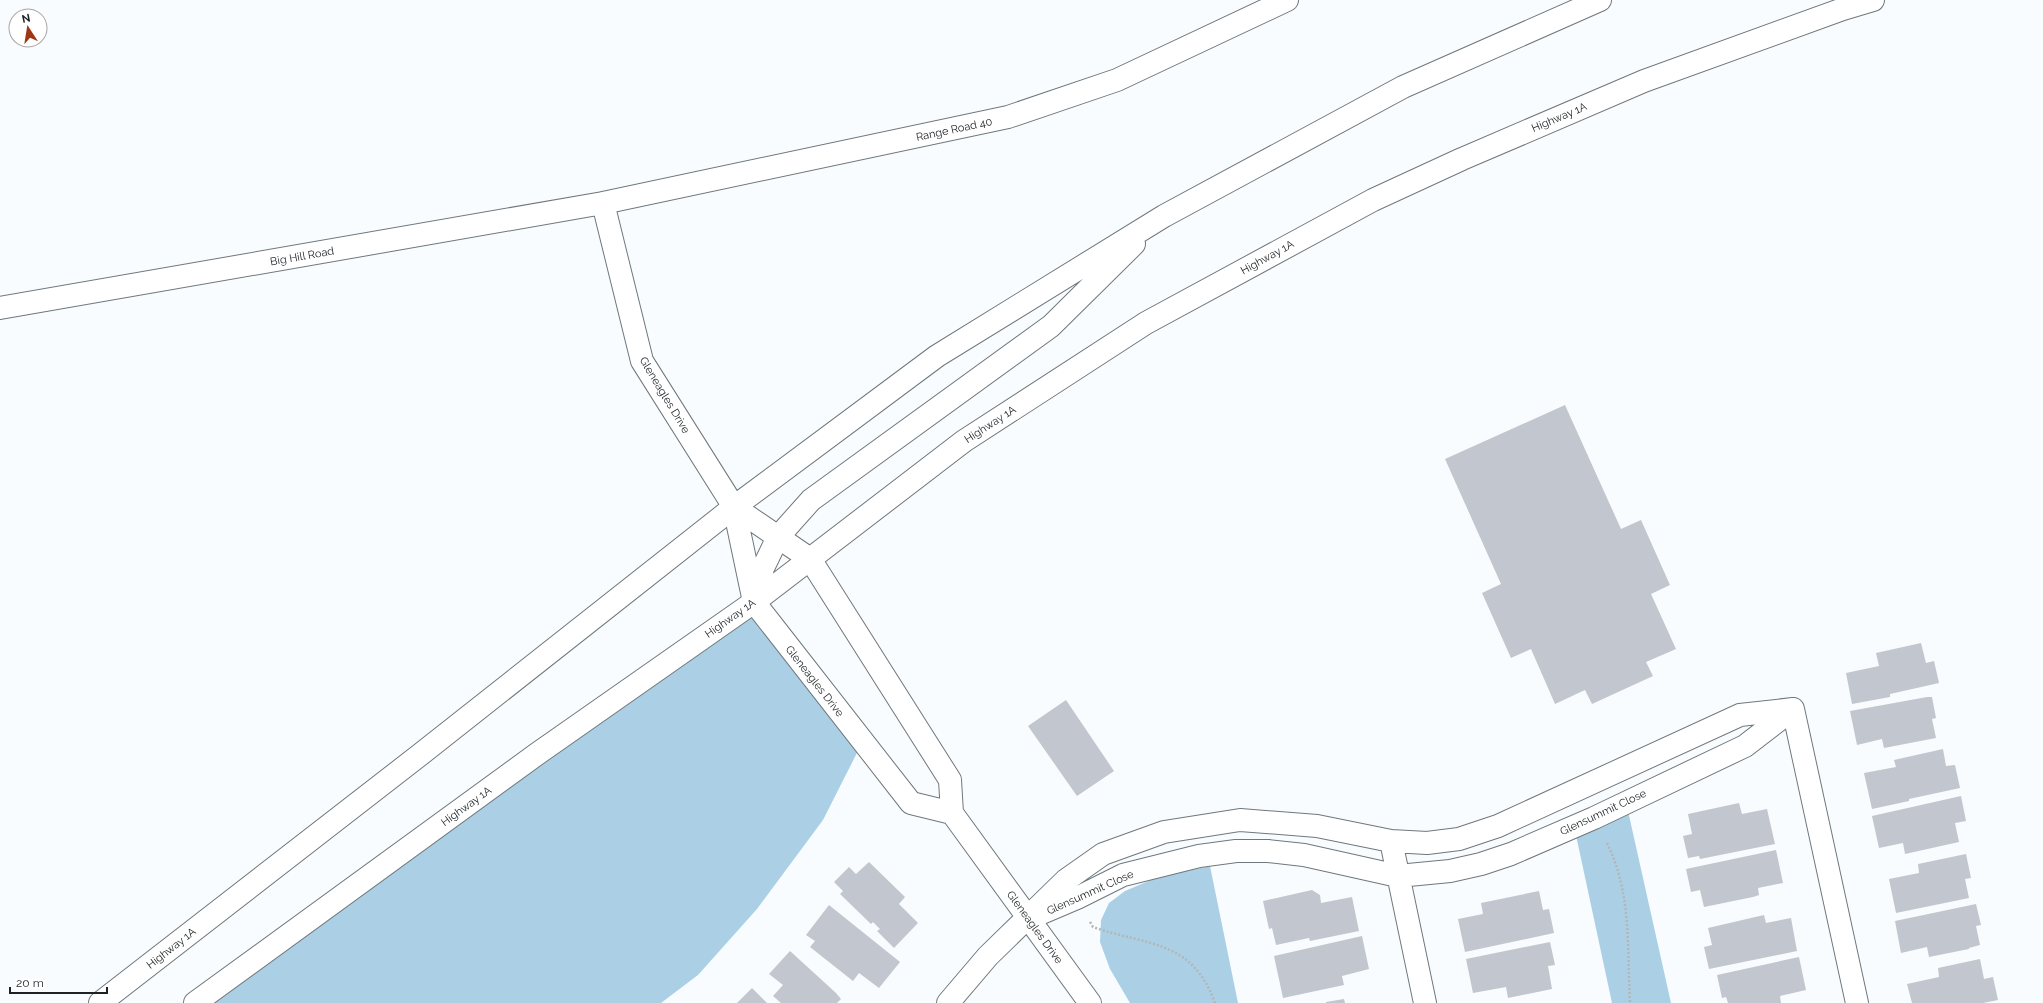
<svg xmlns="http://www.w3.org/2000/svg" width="2043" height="1003" viewBox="0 0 2043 1003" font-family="Raleway,sans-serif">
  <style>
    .green { fill: #abd0e6 }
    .building { fill: #c2c6ce }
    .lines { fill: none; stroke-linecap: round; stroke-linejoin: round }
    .minor-casing { stroke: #6f787d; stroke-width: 24 }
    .major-casing { stroke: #6f787d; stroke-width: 24 }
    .path { stroke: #b2b6b8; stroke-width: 2.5; stroke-dasharray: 2 2; stroke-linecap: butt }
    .minor { stroke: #fff; stroke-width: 22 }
    .major { stroke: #fff; stroke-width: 22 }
    .labels { text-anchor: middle; stroke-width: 3; stroke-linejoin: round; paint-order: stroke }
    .street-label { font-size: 11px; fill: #1d2123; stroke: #fff }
  </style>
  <rect width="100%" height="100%" fill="#f8fcfe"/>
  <path class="green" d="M 754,602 L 863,741 L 823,820 L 757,909 L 698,975 L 661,1003 L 195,1003 Z
    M 1626,802 L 1671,1003 L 1612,1003 L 1574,826 Z
    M 1210,866 L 1238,1003 L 1130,1003 L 1110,969 L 1100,942 L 1101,920 L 1109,903 L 1125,891 L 1158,877 Z"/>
  <path class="building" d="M 1565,405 L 1621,529 L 1641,520 L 1670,585 L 1651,594 L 1676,649 L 1646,662 L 1653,676 L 1592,704 L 1585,690 L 1555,704 L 1531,649 L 1511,658 L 1482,593 L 1501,584 L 1445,459 Z
    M 1921,643 L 1926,663 L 1934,661 L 1939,683 L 1890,694 L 1890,697 L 1852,704 L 1846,673 L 1879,666 L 1876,653 Z
    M 1927,697 L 1932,697 L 1936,718 L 1932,719 L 1936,738 L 1884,748 L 1882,739 L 1857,745 L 1850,711 Z
    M 1066,700 L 1114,771 L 1077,796 L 1028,726 Z
    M 1943,749 L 1946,766 L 1955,765 L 1960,788 L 1909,799 L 1909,801 L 1872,809 L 1864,773 L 1896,767 L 1894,760 Z
    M 1961,796 L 1966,821 L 1955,823 L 1959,842 L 1905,854 L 1903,843 L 1879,848 L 1872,816 Z
    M 1739,803 L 1742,814 L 1767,809 L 1775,844 L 1700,859 L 1699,856 L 1688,858 L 1683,836 L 1692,834 L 1688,814 Z
    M 1776,850 L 1783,883 L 1758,888 L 1759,895 L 1753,897 L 1704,907 L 1700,890 L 1691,892 L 1686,869 Z
    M 1966,854 L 1971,878 L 1965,879 L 1969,898 L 1896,913 L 1889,879 L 1919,873 L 1918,864 Z
    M 869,862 L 905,897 L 899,904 L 918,923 L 894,948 L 877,931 L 880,929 L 873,922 L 871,924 L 840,894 L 843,891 L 834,882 L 849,867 L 856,874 Z
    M 1312,890 L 1320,895 L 1321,903 L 1352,897 L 1359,931 L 1310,941 L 1309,938 L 1276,945 L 1272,928 L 1269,929 L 1263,901 Z
    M 1539,891 L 1543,910 L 1549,909 L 1554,933 L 1465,952 L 1458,919 L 1483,914 L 1481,903 Z
    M 1976,904 L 1981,925 L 1976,926 L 1980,945 L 1969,948 L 1969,949 L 1929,957 L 1927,947 L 1901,953 L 1895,921 Z
    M 829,905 L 900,962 L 879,988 L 859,973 L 853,981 L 810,947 L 815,941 L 806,935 Z
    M 1764,915 L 1766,923 L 1791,918 L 1797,951 L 1709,969 L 1704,947 L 1712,945 L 1708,928 Z
    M 1362,936 L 1369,969 L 1342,976 L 1344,985 L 1283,998 L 1274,956 Z
    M 1550,942 L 1555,965 L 1548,966 L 1552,989 L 1508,998 L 1506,987 L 1473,993 L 1466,959 Z
    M 790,951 L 836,993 L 841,999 L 837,1003 L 781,1003 L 773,996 L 783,985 L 769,974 Z
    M 1799,957 L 1806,990 L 1780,996 L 1781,1003 L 1728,1003 L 1726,997 L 1722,998 L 1717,975 Z
    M 1980,959 L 1984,979 L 1993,977 L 1998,1000 L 1983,1003 L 1912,1003 L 1907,984 L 1939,977 L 1938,968 Z
    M 752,988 L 767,1003 L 737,1003 Z
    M 1344,999 L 1345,1003 L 1326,1003 L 1326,1002 Z"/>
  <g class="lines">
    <defs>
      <path id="minor" d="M 603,203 L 642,361 L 734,507 L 754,602 L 911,803 L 952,813
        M 0,308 L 603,203 L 1008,117 L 1117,80 L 1287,0
        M 734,507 L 810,559 L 950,780 L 952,813 L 1090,1003
        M 1793,709 L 1857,1003
        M 1391,841 L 1425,1003
        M 1037,915 L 1077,898 L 1123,875 L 1199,856 L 1236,851 L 1268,851 L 1304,855 L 1398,876 L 1450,871 L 1481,864 L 1511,854 L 1594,818 L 1745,746 L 1793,709
        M 948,1003 L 988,956 L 1066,880 L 1103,854 L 1164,832 L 1240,820 L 1317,826 L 1391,841 L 1427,843 L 1459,839 L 1498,826 L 1740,715 L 1793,709"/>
      <path id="major" d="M 754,602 L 763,568 L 778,537 L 811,500 L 1051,326 L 1134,244
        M 100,1003 L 421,754 L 734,507 L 937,356 L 1164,216 L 1403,87 L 1600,0
        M 195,1003 L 537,754 L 754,602 L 964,441 L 1146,323 L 1373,200 L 1462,159 L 1644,81 L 1843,9 L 1873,0"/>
    </defs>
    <use href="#minor" class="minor-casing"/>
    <use href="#major" class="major-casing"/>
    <path class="path" d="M 1607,843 C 1632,894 1627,948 1630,1003
      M 1090,922 L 1093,927 C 1147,946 1192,939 1215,1003"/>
    <use href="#minor" class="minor"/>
    <use href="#major" class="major"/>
  </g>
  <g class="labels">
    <g class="street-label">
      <text transform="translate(1559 117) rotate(-23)" y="4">Highway 1A</text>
      <text transform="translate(954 129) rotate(-12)" y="4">Range Road 40</text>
      <text transform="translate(302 256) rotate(-10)" y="4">Big Hill Road</text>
      <text transform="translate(1267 257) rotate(-29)" y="4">Highway 1A</text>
      <text transform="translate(665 395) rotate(59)" y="4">Gleneagles Drive</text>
      <text transform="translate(990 424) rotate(-33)" y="4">Highway 1A</text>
      <text transform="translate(730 618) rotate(-35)" y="4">Highway 1A</text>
      <text transform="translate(815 681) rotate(52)" y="4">Gleneagles Drive</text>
      <text transform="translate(466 806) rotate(-36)" y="4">Highway 1A</text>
      <text transform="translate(1603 812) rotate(-25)" y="4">Glensummit Close</text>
      <text transform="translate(1090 892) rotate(-24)" y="4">Glensummit Close</text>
      <text transform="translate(1035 927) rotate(54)" y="4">Gleneagles Drive</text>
      <text transform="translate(171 948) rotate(-38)" y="4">Highway 1A</text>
    </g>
  </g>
  <g transform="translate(28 28) rotate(348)"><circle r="19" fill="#ffffff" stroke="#a5a6a7"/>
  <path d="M0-3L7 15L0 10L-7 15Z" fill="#9d3713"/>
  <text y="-6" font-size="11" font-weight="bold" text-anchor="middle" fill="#1d2123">N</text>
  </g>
  <path d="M10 987v6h97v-6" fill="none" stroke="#1d2123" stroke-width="2"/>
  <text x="16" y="987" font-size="12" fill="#1d2123" stroke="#ffffff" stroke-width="3" paint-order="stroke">20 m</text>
</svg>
